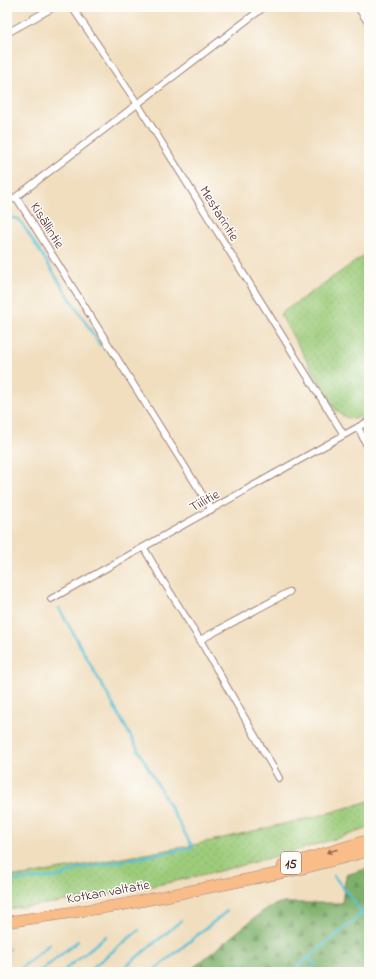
<svg xmlns="http://www.w3.org/2000/svg" width="376" height="979" viewBox="0 0 376 979" font-family="'Indie Flower',sans-serif">
  <style>
    .grass { fill: url(#grass-dots); stroke: #747653 }
    .forest { fill: url(#forest-firs); stroke: #64684b }
    .lines { fill: none; stroke-linecap: round; stroke-linejoin: round }
    .stream { stroke: #58c0d5; stroke-width: 2.5 }
    .minor-casing { stroke: #9e7e75; stroke-width: 8 }
    .tertiary-casing { stroke: #9e7e75; stroke-width: 10 }
    .trunk-casing { stroke: #9e7e75; stroke-width: 12 }
    .minor { stroke: #fff; stroke-width: 6 }
    .tertiary { stroke: #fff; stroke-width: 8 }
    .trunk { stroke: #f8bd89; stroke-width: 11 }
    .oneway { fill: #986655 }
    .labels { text-anchor: middle; stroke-width: 3; stroke-linejoin: round; paint-order: stroke }
    .shield { fill: #fdfcf7; stroke: #806168; stroke-width: 1 }
    .shield-label { font-size: 13px; font-weight: bold; fill: #4a1f2b }
    .street-label { font-size: 14px; fill: #4a1f2b; stroke: #fdfcf7 }
  </style>
  <defs>
    <pattern id="grass-dots" width="8" height="8" patternUnits="userSpaceOnUse"><rect width="8" height="8" fill="#9dcc7b"/><path d="M2 2h.1M6 6h.1" fill="none" stroke="#89af6a" stroke-width="1.8" stroke-linecap="round"/></pattern>
    <pattern id="forest-firs" width="22" height="20" patternUnits="userSpaceOnUse"><rect width="22" height="20" fill="#7eb06b"/><path d="M5 1l3.5 6h-7zM16 11l3.5 6h-7z" fill="#698f58"/></pattern>
  </defs>
  <rect width="100%" height="100%" fill="#fdfcf7"/>
  <filter id="ink" filterUnits="userSpaceOnUse"><feTurbulence type="fractalNoise" baseFrequency=".025" numOctaves="2"/><feDisplacementMap in="SourceGraphic" scale="8" xChannelSelector="R" yChannelSelector="G"/><feConvolveMatrix kernelMatrix="1 2 1 2 8 2 1 2 1" color-interpolation-filters="sRGB"/></filter>
  <filter id="wash" filterUnits="userSpaceOnUse"><feTurbulence type="fractalNoise" baseFrequency=".012" numOctaves="4" result="noise"/><feDisplacementMap in="SourceGraphic" scale="16" xChannelSelector="R" yChannelSelector="G"/><feGaussianBlur stdDeviation="0.9" result="paint"/><feColorMatrix in="noise" values="0 0 0 0 0 0 0 0 0 0 0 0 0 0 0 0 0 1.4 0 .05"/><feComposite in="paint" operator="in"/></filter>
  <g filter="url(#wash)">
    <rect width="100%" height="100%" fill="#f1debf"/>
    <path class="grass" d="M 369,252 L 369,413 C 354,421 344,421 333,406 L 280,314 Z
      M 369,801 L 369,828 C 251,867 131,895 7,909 L 7,876 L 23,876 L 189,846 L 322,815 Z"/>
    <path class="forest" d="M 369,868 L 369,972 L 188,972 L 263,911 L 279,903 L 342,903 L 346,875 Z"/>
    <g class="lines">
      <path class="stream" d="M 7,217 L 19,219 L 100,345
        M 7,881 L 59,877 L 78,869 L 193,848 L 59,608
        M 7,951 L 9,949
        M 309,957 L 314,964 L 312,972
        M 16,972 L 50,944
        M 39,972 L 78,941
        M 62,972 L 106,936
        M 87,972 L 139,930
        M 119,972 L 181,921
        M 152,972 L 227,911
        M 291,972 L 363,913 L 334,876"/>
    </g>
  </g>
  <g filter="url(#ink)">
    <g class="lines">
      <defs>
        <path id="minor" d="M 72,7 L 137,103 L 344,435
          M 7,33 L 54,7
          M 7,203 L 16,197
          M 358,427 L 369,450
          M 212,510 L 16,197 L 264,7
          M 144,548 L 160,576 L 200,640 L 279,778
          M 51,599 L 369,421
          M 200,640 L 289,592"/>
        <path id="tertiary" d="M 359,7 L 369,22"/>
        <path id="trunk" d="M 283,866 L 369,840
          M 7,922 L 121,905 L 300,869 L 369,851"/>
      </defs>
      <use href="#minor" class="minor-casing"/>
      <use href="#tertiary" class="tertiary-casing"/>
      <use href="#trunk" class="trunk-casing"/>
      <use href="#minor" class="minor"/>
      <use href="#tertiary" class="tertiary"/>
      <use href="#trunk" class="trunk"/>
    </g>
    <defs><path id="oneway-solid" d="M-6-.8H1V-3.2L6.5 0L1 3.2V.8H-6Z"/></defs>
    <use class="oneway" href="#oneway-solid" transform="translate(332 851) rotate(163)"/>
  </g>
  <g class="labels">
    <rect class="shield" x="281" y="852" width="20" height="22" rx="3"/>
    <g class="shield-label">
      <text x="291" y="868">15</text>
    </g>
    <g class="street-label">
      <text transform="translate(220 213) rotate(58)" y="5">Mestarintie</text>
      <text transform="translate(48 225) rotate(58)" y="5">Kisällintie</text>
      <text transform="translate(204 500) rotate(-29)" y="5">Tiilitie</text>
      <text transform="translate(108 891) rotate(-10)" y="5">Kotkan valtatie</text>
    </g>
  </g>
  <rect width="376" height="979" fill="none" stroke="#fdfcf7" stroke-width="24"/>
</svg>
